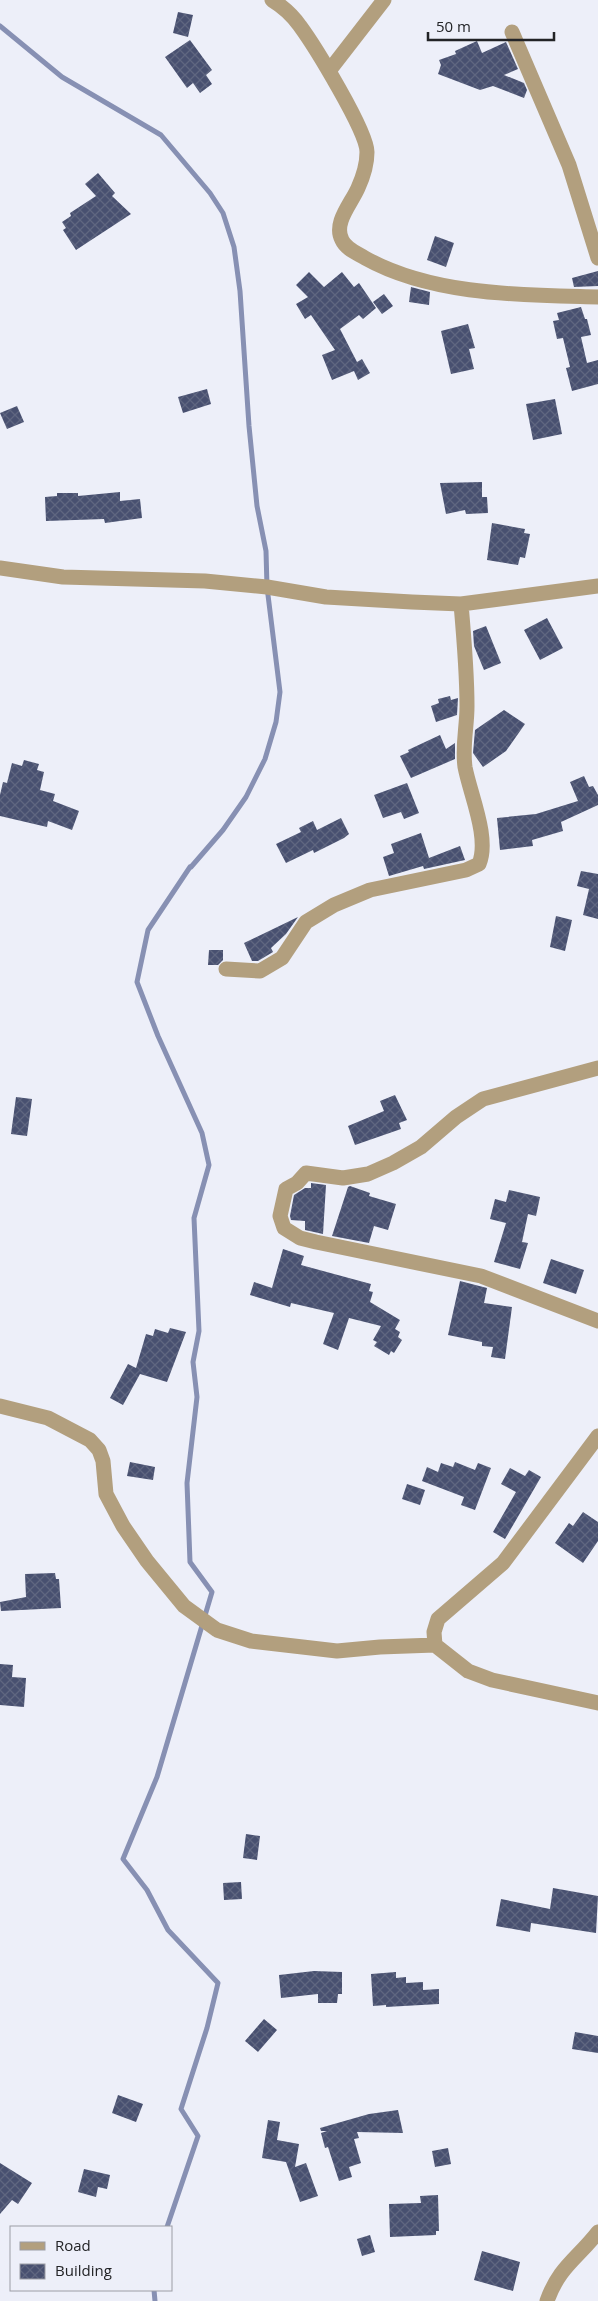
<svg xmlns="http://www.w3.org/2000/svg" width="598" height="2301" viewBox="0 0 598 2301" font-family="'Open Sans',sans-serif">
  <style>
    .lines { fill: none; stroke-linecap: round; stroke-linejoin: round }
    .stream { stroke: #8790b3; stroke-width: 5 }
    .building { fill: url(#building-cross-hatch) }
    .street { stroke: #b29f7e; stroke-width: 15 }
  </style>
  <defs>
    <pattern id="building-cross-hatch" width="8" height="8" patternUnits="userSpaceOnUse" patternTransform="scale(1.25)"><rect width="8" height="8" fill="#485070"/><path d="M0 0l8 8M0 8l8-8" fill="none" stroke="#5f6680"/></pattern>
  </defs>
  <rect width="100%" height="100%" fill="#edeff9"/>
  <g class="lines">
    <path class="stream" d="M 0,26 L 62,77 L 161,135 L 210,193 L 223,213 L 234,247 L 240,291 L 249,426 L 257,506 L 266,551 L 267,587 L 280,692 L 276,722 L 265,759 L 246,797 L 223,830 L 191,867
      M 167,2227 L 198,2136 L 181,2109 L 207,2028 L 218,1983 L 168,1930 L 147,1890 L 123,1859 L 157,1777 L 212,1592 L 190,1562 L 187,1483 L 197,1397 L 193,1362 L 199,1331 L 194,1218 L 209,1165 L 202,1133 L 158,1036 L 137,982 L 148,930 L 190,867
      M 154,2290 L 155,2301"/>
  </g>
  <path class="building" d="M 178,12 L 193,15 L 188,37 L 173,33 Z
    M 190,40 L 212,70 L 206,75 L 212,84 L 200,93 L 193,83 L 187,88 L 165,57 Z
    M 477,41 L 482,53 L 506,42 L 518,69 L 504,75 L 524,83 L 527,90 L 524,98 L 493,86 L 480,90 L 438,74 L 441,65 L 439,60 L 456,54 L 455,51 Z
    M 98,173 L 115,193 L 112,196 L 131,214 L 76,250 L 63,230 L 66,228 L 62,222 L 71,216 L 70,213 L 96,196 L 85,184 Z
    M 435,236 L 454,243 L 446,267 L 427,260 Z
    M 598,271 L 598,286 L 574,287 L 572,278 Z
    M 309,272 L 324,287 L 342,272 L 354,287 L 359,283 L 376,308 L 363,319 L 359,315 L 340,329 L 357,362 L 362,359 L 370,373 L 358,380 L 354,371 L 332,380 L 322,355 L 335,350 L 311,315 L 305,319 L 296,304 L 308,297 L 296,285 Z
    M 411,287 L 430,292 L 429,305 L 409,302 Z
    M 384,294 L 393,306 L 382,314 L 373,302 Z
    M 581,307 L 585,319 L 587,319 L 591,335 L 581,337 L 587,363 L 598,360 L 598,384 L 572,391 L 566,368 L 570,367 L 563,338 L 557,339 L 553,321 L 559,320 L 557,313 Z
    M 468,324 L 475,348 L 469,349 L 474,369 L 451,374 L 441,331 Z
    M 207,389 L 211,404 L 183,413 L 178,397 Z
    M 555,399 L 562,434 L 533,440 L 526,404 Z
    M 17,406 L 24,422 L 7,429 L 0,413 Z
    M 482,482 L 482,497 L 487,497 L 488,513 L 466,514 L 465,510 L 446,514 L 440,483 Z
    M 120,492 L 120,501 L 140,499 L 142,518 L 105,523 L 104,519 L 46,521 L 45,497 L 57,496 L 57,493 L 78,493 L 78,496 Z
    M 492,523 L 525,529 L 524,533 L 530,534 L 525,558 L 520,557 L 518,565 L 487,560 Z
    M 547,618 L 563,648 L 540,660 L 524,630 Z
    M 486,626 L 501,663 L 484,670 L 474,646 L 473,631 Z
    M 450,696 L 451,700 L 458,698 L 457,715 L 436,722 L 431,706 L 439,703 L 438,699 Z
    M 504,710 L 525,724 L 506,751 L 483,767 L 473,753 L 475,730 Z
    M 440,735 L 446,749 L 455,743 L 455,759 L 411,778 L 400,756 L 409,752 L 408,750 Z
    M 24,760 L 39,764 L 37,770 L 44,772 L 40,790 L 55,794 L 53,801 L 79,811 L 72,830 L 48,821 L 47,827 L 0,816 L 0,795 L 3,782 L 7,783 L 12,763 L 22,766 Z
    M 584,776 L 589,787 L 593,786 L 598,795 L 598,805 L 561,822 L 563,831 L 532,840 L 533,846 L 500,850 L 497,818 L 536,814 L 578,801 L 570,782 Z
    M 407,783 L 419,813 L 404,819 L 401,812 L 383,818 L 374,795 Z
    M 341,818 L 349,834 L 344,838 L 314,853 L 313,850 L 286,863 L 276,844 L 301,832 L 299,828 L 313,821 L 317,830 Z
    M 421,833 L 429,858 L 460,846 L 465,860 L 424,869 L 423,866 L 389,876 L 383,857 L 394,853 L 391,844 Z
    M 581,871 L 598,874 L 598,919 L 583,915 L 589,889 L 577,886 Z
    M 556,916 L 572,920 L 565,951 L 550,947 Z
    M 298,917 L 286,934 L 271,948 L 273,952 L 258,961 L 252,961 L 244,943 Z
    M 209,950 L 223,950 L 223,960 L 218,965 L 208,965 Z
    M 395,1095 L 407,1120 L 399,1123 L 401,1129 L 355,1145 L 348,1126 L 384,1111 L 380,1101 Z
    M 16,1097 L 32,1099 L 27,1136 L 11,1134 Z
    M 311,1183 L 326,1185 L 323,1234 L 305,1230 L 305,1221 L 291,1220 L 290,1216 L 294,1195 L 305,1188 L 311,1188 Z
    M 350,1186 L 370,1193 L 369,1196 L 396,1204 L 388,1230 L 374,1226 L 369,1243 L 332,1236 L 348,1187 Z
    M 509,1190 L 540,1197 L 536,1216 L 528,1214 L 522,1242 L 528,1243 L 520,1269 L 494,1262 L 506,1223 L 490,1219 L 495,1199 L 506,1202 Z
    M 283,1249 L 304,1256 L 301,1265 L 371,1284 L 369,1291 L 373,1292 L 370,1302 L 400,1320 L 395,1329 L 400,1332 L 398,1337 L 402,1340 L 394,1353 L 391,1351 L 389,1355 L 374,1346 L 377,1342 L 373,1340 L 381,1326 L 349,1318 L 338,1350 L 323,1344 L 334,1313 L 291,1303 L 290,1307 L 250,1295 L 254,1282 L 272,1288 Z
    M 551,1259 L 584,1270 L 576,1294 L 543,1283 Z
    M 460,1281 L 487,1288 L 484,1303 L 512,1307 L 505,1359 L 491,1357 L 493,1347 L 482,1346 L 482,1342 L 448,1335 Z
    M 170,1328 L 186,1332 L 167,1382 L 140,1374 L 123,1405 L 110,1398 L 128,1364 L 136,1368 L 146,1334 L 153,1336 L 155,1329 L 168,1333 Z
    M 130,1462 L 155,1467 L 153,1480 L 127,1476 Z
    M 455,1462 L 475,1470 L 478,1463 L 491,1468 L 475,1510 L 461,1505 L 464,1497 L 422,1481 L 427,1467 L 438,1472 L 441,1463 L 453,1467 Z
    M 510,1468 L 525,1476 L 529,1470 L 541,1477 L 505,1539 L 493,1532 L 516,1492 L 501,1484 Z
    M 407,1484 L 425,1490 L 420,1505 L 402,1499 Z
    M 583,1512 L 598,1522 L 598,1541 L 583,1563 L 555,1543 L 569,1523 L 573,1526 Z
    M 55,1573 L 56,1579 L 59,1579 L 61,1608 L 1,1611 L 0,1602 L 26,1597 L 25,1574 Z
    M 0,1664 L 13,1665 L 12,1677 L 26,1678 L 24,1707 L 0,1705 Z
    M 246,1834 L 260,1836 L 257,1860 L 243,1858 Z
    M 241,1882 L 242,1899 L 224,1900 L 223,1883 Z
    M 553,1888 L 598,1896 L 596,1933 L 531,1923 L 530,1932 L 496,1926 L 501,1899 L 550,1909 Z
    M 314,1971 L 342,1972 L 342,1994 L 338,1994 L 337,2003 L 318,2003 L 318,1994 L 281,1998 L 279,1975 Z
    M 396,1972 L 396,1978 L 406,1977 L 406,1983 L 423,1982 L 423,1990 L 439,1989 L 439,2004 L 386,2007 L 386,2005 L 373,2006 L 371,1974 Z
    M 264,2019 L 277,2030 L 258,2052 L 245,2041 Z
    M 575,2032 L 598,2036 L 598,2053 L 572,2049 Z
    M 118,2095 L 143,2104 L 136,2122 L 112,2113 Z
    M 398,2110 L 403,2133 L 357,2132 L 359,2138 L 354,2139 L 361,2163 L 349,2167 L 352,2177 L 339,2181 L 328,2147 L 325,2148 L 321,2133 L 327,2131 L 321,2131 L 320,2128 L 369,2114 Z
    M 268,2120 L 280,2122 L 277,2140 L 299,2144 L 295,2167 L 306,2163 L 318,2196 L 300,2202 L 286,2162 L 262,2158 Z
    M 448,2148 L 451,2164 L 435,2167 L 432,2151 Z
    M 0,2163 L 32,2183 L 18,2204 L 12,2200 L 0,2214 Z
    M 84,2169 L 110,2175 L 107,2189 L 98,2187 L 96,2197 L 78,2192 Z
    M 438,2195 L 439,2231 L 436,2231 L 436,2235 L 390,2237 L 389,2204 L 421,2203 L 420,2196 Z
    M 370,2235 L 375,2252 L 362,2256 L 357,2239 Z
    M 482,2251 L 520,2262 L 513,2291 L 474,2280 Z"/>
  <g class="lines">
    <path class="street" d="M 272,0 C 282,6 293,16 300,26 C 314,45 367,131 367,152 C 367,164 363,177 358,188 C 351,204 333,223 342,240 C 346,249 357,253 365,258 C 433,296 523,295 598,297
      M 512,32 L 569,165 L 598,258
      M 329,71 L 384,0
      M 0,568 L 63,577 L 205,581 L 267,587 L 326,597 L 412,602 L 461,604 L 598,586
      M 226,969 L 260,971 L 282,958 L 306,922 L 334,905 L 370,890 L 466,870 L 479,864 C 490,838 470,794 465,767 C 462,745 467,728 467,706 C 467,672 464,638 461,604
      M 598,1068 L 483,1099 L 456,1117 L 421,1147 L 393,1163 L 368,1174 L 343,1178 L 306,1173 L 297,1183 L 286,1189 L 280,1216 L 284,1228 L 300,1238 L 316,1242 L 481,1276 L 598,1321
      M 0,1406 L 48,1418 L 90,1440 L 99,1450 L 103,1461 L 106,1494 L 123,1526 L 147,1561 L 184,1606 L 217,1630 L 251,1641 L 337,1651 L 380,1647 L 435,1645
      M 598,1436 L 503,1563 L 438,1619 L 434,1632 L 435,1645 L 468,1671 L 492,1680 L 598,1703
      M 547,2301 C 559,2267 577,2259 598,2232"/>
  </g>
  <rect x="10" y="2226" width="162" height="65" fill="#edeff9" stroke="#9c9da5"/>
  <rect x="20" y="2242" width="25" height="8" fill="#b29f7e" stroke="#9c9da5"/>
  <text x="55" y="2251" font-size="15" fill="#222326">Road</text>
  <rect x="20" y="2264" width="25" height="15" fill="url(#building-cross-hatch)" stroke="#9c9da5"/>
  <text x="55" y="2276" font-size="15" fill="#222326">Building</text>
  <path d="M428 32v8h126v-8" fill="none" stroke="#222326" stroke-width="2.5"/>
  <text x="436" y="32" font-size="15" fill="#222326" stroke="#edeff9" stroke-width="4" paint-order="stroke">50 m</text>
</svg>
